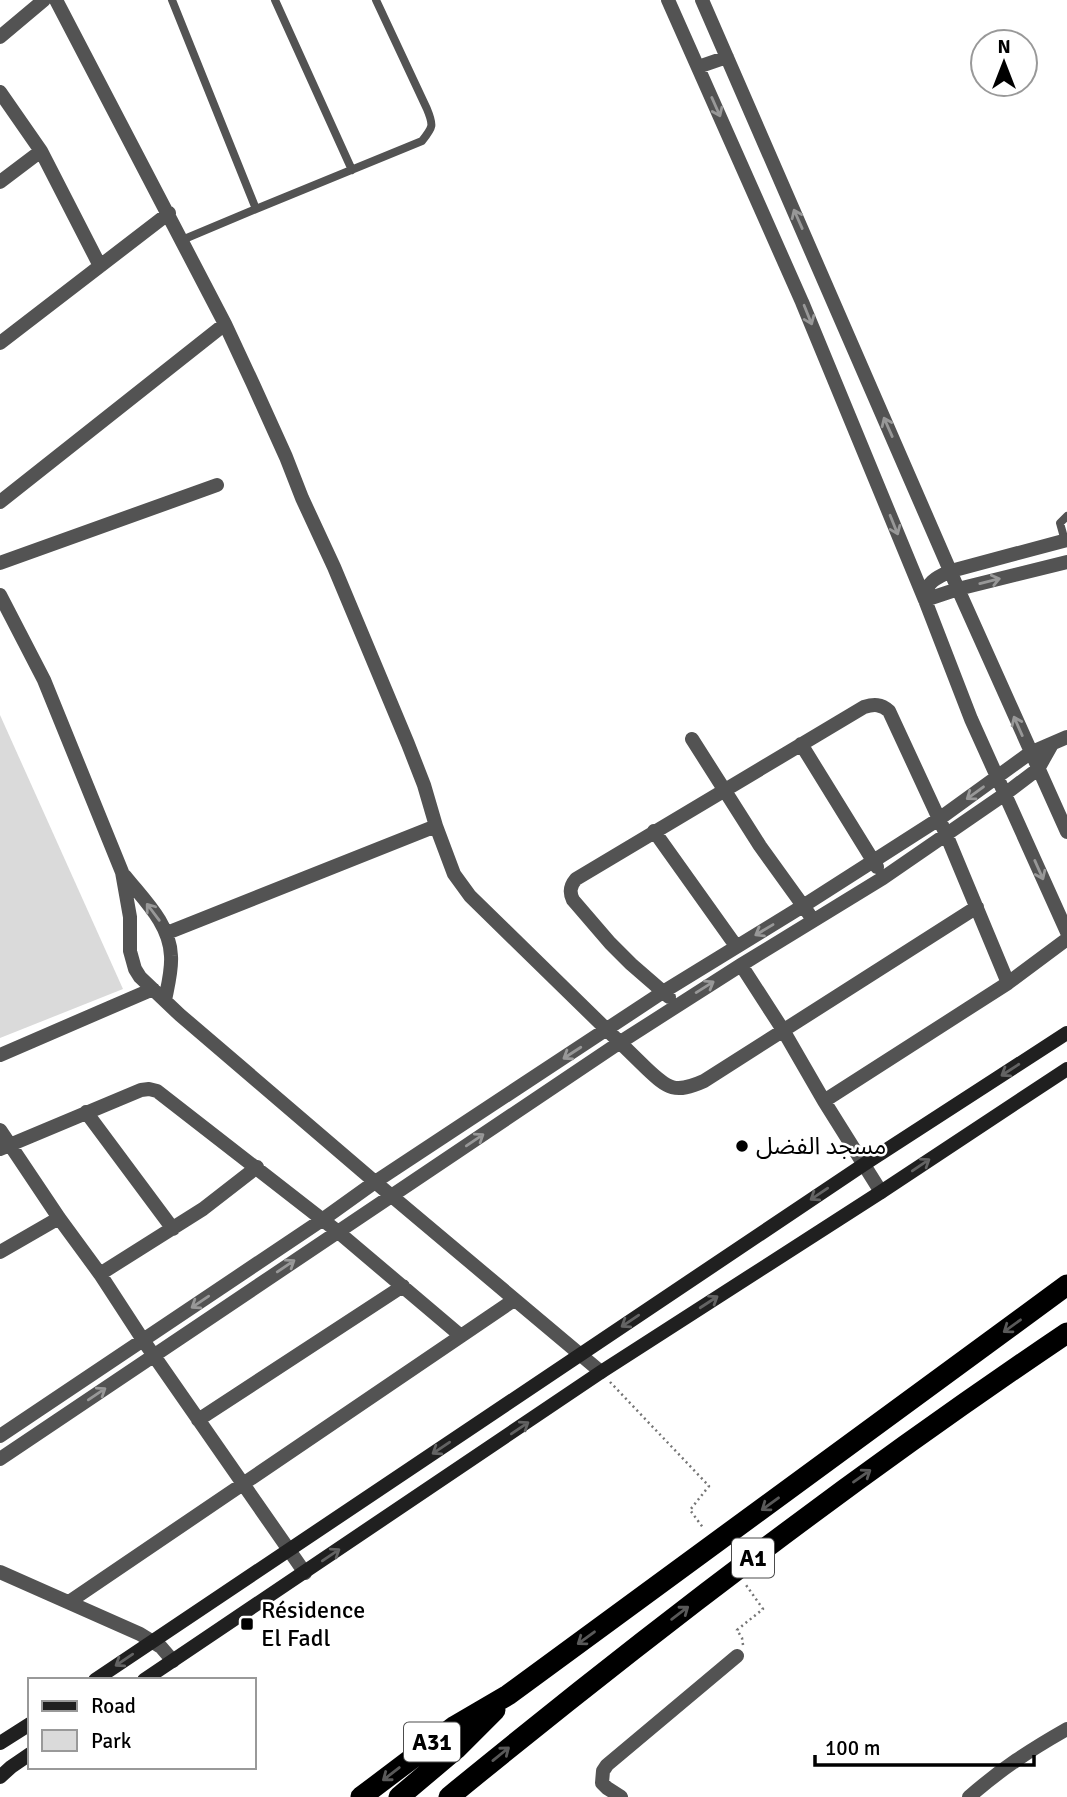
<svg xmlns="http://www.w3.org/2000/svg" width="1067" height="1797" viewBox="0 0 1067 1797" font-family="Signika,'Noto Sans Arabic',sans-serif">
  <style>
    .green { fill: #dadada }
    .lines { fill: none; stroke-linecap: round; stroke-linejoin: round }
    .path { stroke: #757575; stroke-width: 2.5; stroke-dasharray: 2 3.5; stroke-linecap: butt }
    .lane { stroke: #535353; stroke-width: 8 }
    .street { stroke: #535353; stroke-width: 14 }
    .secondary { stroke: #202020; stroke-width: 14 }
    .highway { stroke: #000; stroke-width: 21 }
    .oneway { stroke: #989898 }
    .oneway2 { stroke: #636363 }
    .oneway3 { stroke: #595959 }
    .poi-dot { fill: #000; stroke: #fff; stroke-width: 2.5 }
    .labels { text-anchor: middle; stroke-width: 5; stroke-linejoin: round; paint-order: stroke }
    .shield { fill: #fff; stroke: #4c4c4c; stroke-width: 2 }
    .shield-label { font-size: 23px; font-weight: bold; fill: #000 }
    .poi-label { font-size: 24px; fill: #000; stroke: #fff; text-anchor: start }
  </style>
  <rect width="100%" height="100%" fill="#fff"/>
  <path class="green" d="M 0,715 L 123,989 L 0,1038 Z"/>
  <g class="lines">
    <path class="path" d="M 610,1382 L 709,1486 L 690,1510 L 704,1529
      M 743,1645 L 742,1638 L 737,1630 L 763,1609 L 746,1585"/>
    <path class="lane" d="M 172,0 L 256,209 L 182,240
      M 275,0 L 352,170
      M 256,209 L 422,141 C 433,127 434,126 427,109 L 376,0
      M 1065,541 L 1060,523 L 1067,516"/>
    <path class="street" d="M 56,0 L 225,324 L 253,384 L 286,457 L 302,498 L 334,567 L 408,744 L 424,785 L 436,826 L 454,874 L 470,896 L 646,1068 C 668,1089 675,1094 704,1081 L 977,907
      M 668,0 L 802,302 L 925,600 L 971,719 L 1067,932
      M 702,0 L 958,589 L 1067,832
      M 0,37 L 44,0
      M 698,67 L 727,57
      M 0,92 L 41,151 L 100,266
      M 0,182 L 41,151
      M 0,343 L 169,213
      M 0,502 L 225,324
      M 1067,540 L 951,571 C 937,577 924,583 925,600 L 958,589 L 1067,562
      M 0,563 L 217,485
      M 0,595 L 44,680 L 122,872 L 130,917 L 130,951 L 135,969 L 140,977 L 180,1015 L 375,1182 L 601,1372
      M 692,739 L 760,846 L 809,914
      M 801,744 L 877,867
      M 654,831 L 736,946
      M 125,876 C 144,900 170,924 171,956 C 172,970 168,985 165,1000
      M 167,933 L 436,826
      M 741,965 L 783,1030 L 824,1101 L 881,1192
      M 669,997 L 631,964 L 610,943 L 573,900 C 569,892 570,886 576,879 L 864,707 C 874,704 881,704 889,711 L 946,834 L 1008,983
      M 0,1055 L 153,989
      M 824,1101 L 1008,983 L 1067,939
      M 86,1112 L 173,1229
      M 0,1130 L 59,1218 L 100,1274 L 143,1340 L 305,1573
      M 0,1149 L 141,1090 L 149,1089 L 157,1091 L 337,1231 L 461,1336
      M 0,1252 L 59,1218
      M 100,1274 L 203,1209 L 257,1167
      M 198,1420 L 403,1286
      M 0,1436 L 322,1220 L 375,1182 L 663,992 L 803,906 L 939,819 L 1030,753 L 1067,737
      M 0,1459 L 619,1043 L 741,965 L 883,878 L 1005,794 L 1038,769 L 1052,744
      M 0,1572 L 140,1634 L 161,1647 L 173,1661
      M 69,1602 L 514,1300
      M 621,1797 L 607,1788 L 602,1783 L 603,1771 L 607,1765 L 737,1656
      M 969,1797 C 1001,1769 1030,1750 1067,1729"/>
    <path class="secondary" d="M 95,1680 L 863,1165 L 1067,1033
      M 144,1680 L 601,1372 L 881,1192 L 1067,1069
      M 0,1743 L 30,1724
      M 0,1777 L 11,1767 L 30,1754"/>
    <path class="highway" d="M 361,1797 L 455,1726 L 508,1695 L 1067,1285
      M 399,1797 L 456,1749 L 495,1710
      M 449,1797 C 648,1634 853,1477 1067,1333"/>
  </g>
  <defs><path id="oneway-shaft" d="M-6 0H5M1.5-3L5.5 0L1.5 3" fill="none" stroke-width="1.6" stroke-linecap="round" stroke-linejoin="round" transform="scale(1.75)"/></defs>
  <g class="oneway">
    <use href="#oneway-shaft" transform="translate(716 107) rotate(66)"/>
    <use href="#oneway-shaft" transform="translate(798 219) rotate(-114)"/>
    <use href="#oneway-shaft" transform="translate(808 315) rotate(68)"/>
    <use href="#oneway-shaft" transform="translate(888 427) rotate(-114)"/>
    <use href="#oneway-shaft" transform="translate(894 525) rotate(68)"/>
    <use href="#oneway-shaft" transform="translate(990 581) rotate(-14)"/>
    <use href="#oneway-shaft" transform="translate(1018 726) rotate(-114)"/>
    <use href="#oneway-shaft" transform="translate(975 793) rotate(144)"/>
    <use href="#oneway-shaft" transform="translate(1039 870) rotate(66)"/>
    <use href="#oneway-shaft" transform="translate(153 912) rotate(-127)"/>
    <use href="#oneway-shaft" transform="translate(764 930) rotate(149)"/>
    <use href="#oneway-shaft" transform="translate(705 987) rotate(-32)"/>
    <use href="#oneway-shaft" transform="translate(572 1053) rotate(147)"/>
    <use href="#oneway-shaft" transform="translate(475 1140) rotate(-34)"/>
    <use href="#oneway-shaft" transform="translate(286 1266) rotate(-34)"/>
    <use href="#oneway-shaft" transform="translate(200 1302) rotate(146)"/>
    <use href="#oneway-shaft" transform="translate(97 1394) rotate(-34)"/>
  </g>
  <g class="oneway2">
    <use href="#oneway-shaft" transform="translate(1010 1070) rotate(147)"/>
    <use href="#oneway-shaft" transform="translate(921 1165) rotate(-34)"/>
    <use href="#oneway-shaft" transform="translate(819 1194) rotate(146)"/>
    <use href="#oneway-shaft" transform="translate(709 1302) rotate(-33)"/>
    <use href="#oneway-shaft" transform="translate(630 1321) rotate(146)"/>
    <use href="#oneway-shaft" transform="translate(520 1428) rotate(-34)"/>
    <use href="#oneway-shaft" transform="translate(441 1448) rotate(146)"/>
    <use href="#oneway-shaft" transform="translate(331 1555) rotate(-34)"/>
    <use href="#oneway-shaft" transform="translate(124 1660) rotate(146)"/>
  </g>
  <g class="oneway3">
    <use href="#oneway-shaft" transform="translate(1012 1326) rotate(144)"/>
    <use href="#oneway-shaft" transform="translate(862 1476) rotate(-35)"/>
    <use href="#oneway-shaft" transform="translate(770 1504) rotate(144)"/>
    <use href="#oneway-shaft" transform="translate(680 1613) rotate(-37)"/>
    <use href="#oneway-shaft" transform="translate(586 1638) rotate(144)"/>
    <use href="#oneway-shaft" transform="translate(501 1754) rotate(-39)"/>
    <use href="#oneway-shaft" transform="translate(391 1774) rotate(142)"/>
  </g>
  <g class="poi-dot">
    <circle cx="742" cy="1146" r="7"/>
    <rect x="240" y="1617" width="14" height="14" rx="3.5"/>
  </g>
  <g class="labels">
    <g class="shield">
      <rect x="732" y="1538.5" width="42" height="39" rx="5"/>
      <rect x="404" y="1722.5" width="56" height="39" rx="5"/>
    </g>
    <g class="shield-label">
      <text x="753" y="1566">A1</text>
      <text x="432" y="1750">A31</text>
    </g>
    <g class="poi-label">
      <text x="756" y="1154">مسجد الفضل</text>
      <text x="261" y="1618">Résidence<tspan x="261" dy="28">El Fadl</tspan></text>
    </g>
  </g>
  <rect x="28" y="1678" width="228" height="91" fill="#ffffff" stroke="#999999" stroke-width="2"/>
  <rect x="42" y="1701" width="35" height="10" fill="#202020" stroke="#999999" stroke-width="2"/>
  <text x="91" y="1713" font-size="21" fill="#000000">Road</text>
  <rect x="42" y="1730" width="35" height="21" fill="#dadada" stroke="#999999" stroke-width="2"/>
  <text x="91" y="1748" font-size="21" fill="#000000">Park</text>
  <g transform="translate(1004 63)"><circle r="33" fill="#ffffff" stroke="#999999" stroke-width="2"/>
  <path d="M0-5L12 26L0 18L-12 26Z" fill="#000000"/>
  <text y="-10" font-size="19" font-weight="bold" text-anchor="middle" fill="#000000">N</text>
  </g>
  <path d="M815 1755v10h219v-10" fill="none" stroke="#000000" stroke-width="3.5"/>
  <text x="825" y="1755" font-size="21" fill="#000000" stroke="#ffffff" stroke-width="5" paint-order="stroke">100 m</text>
</svg>
